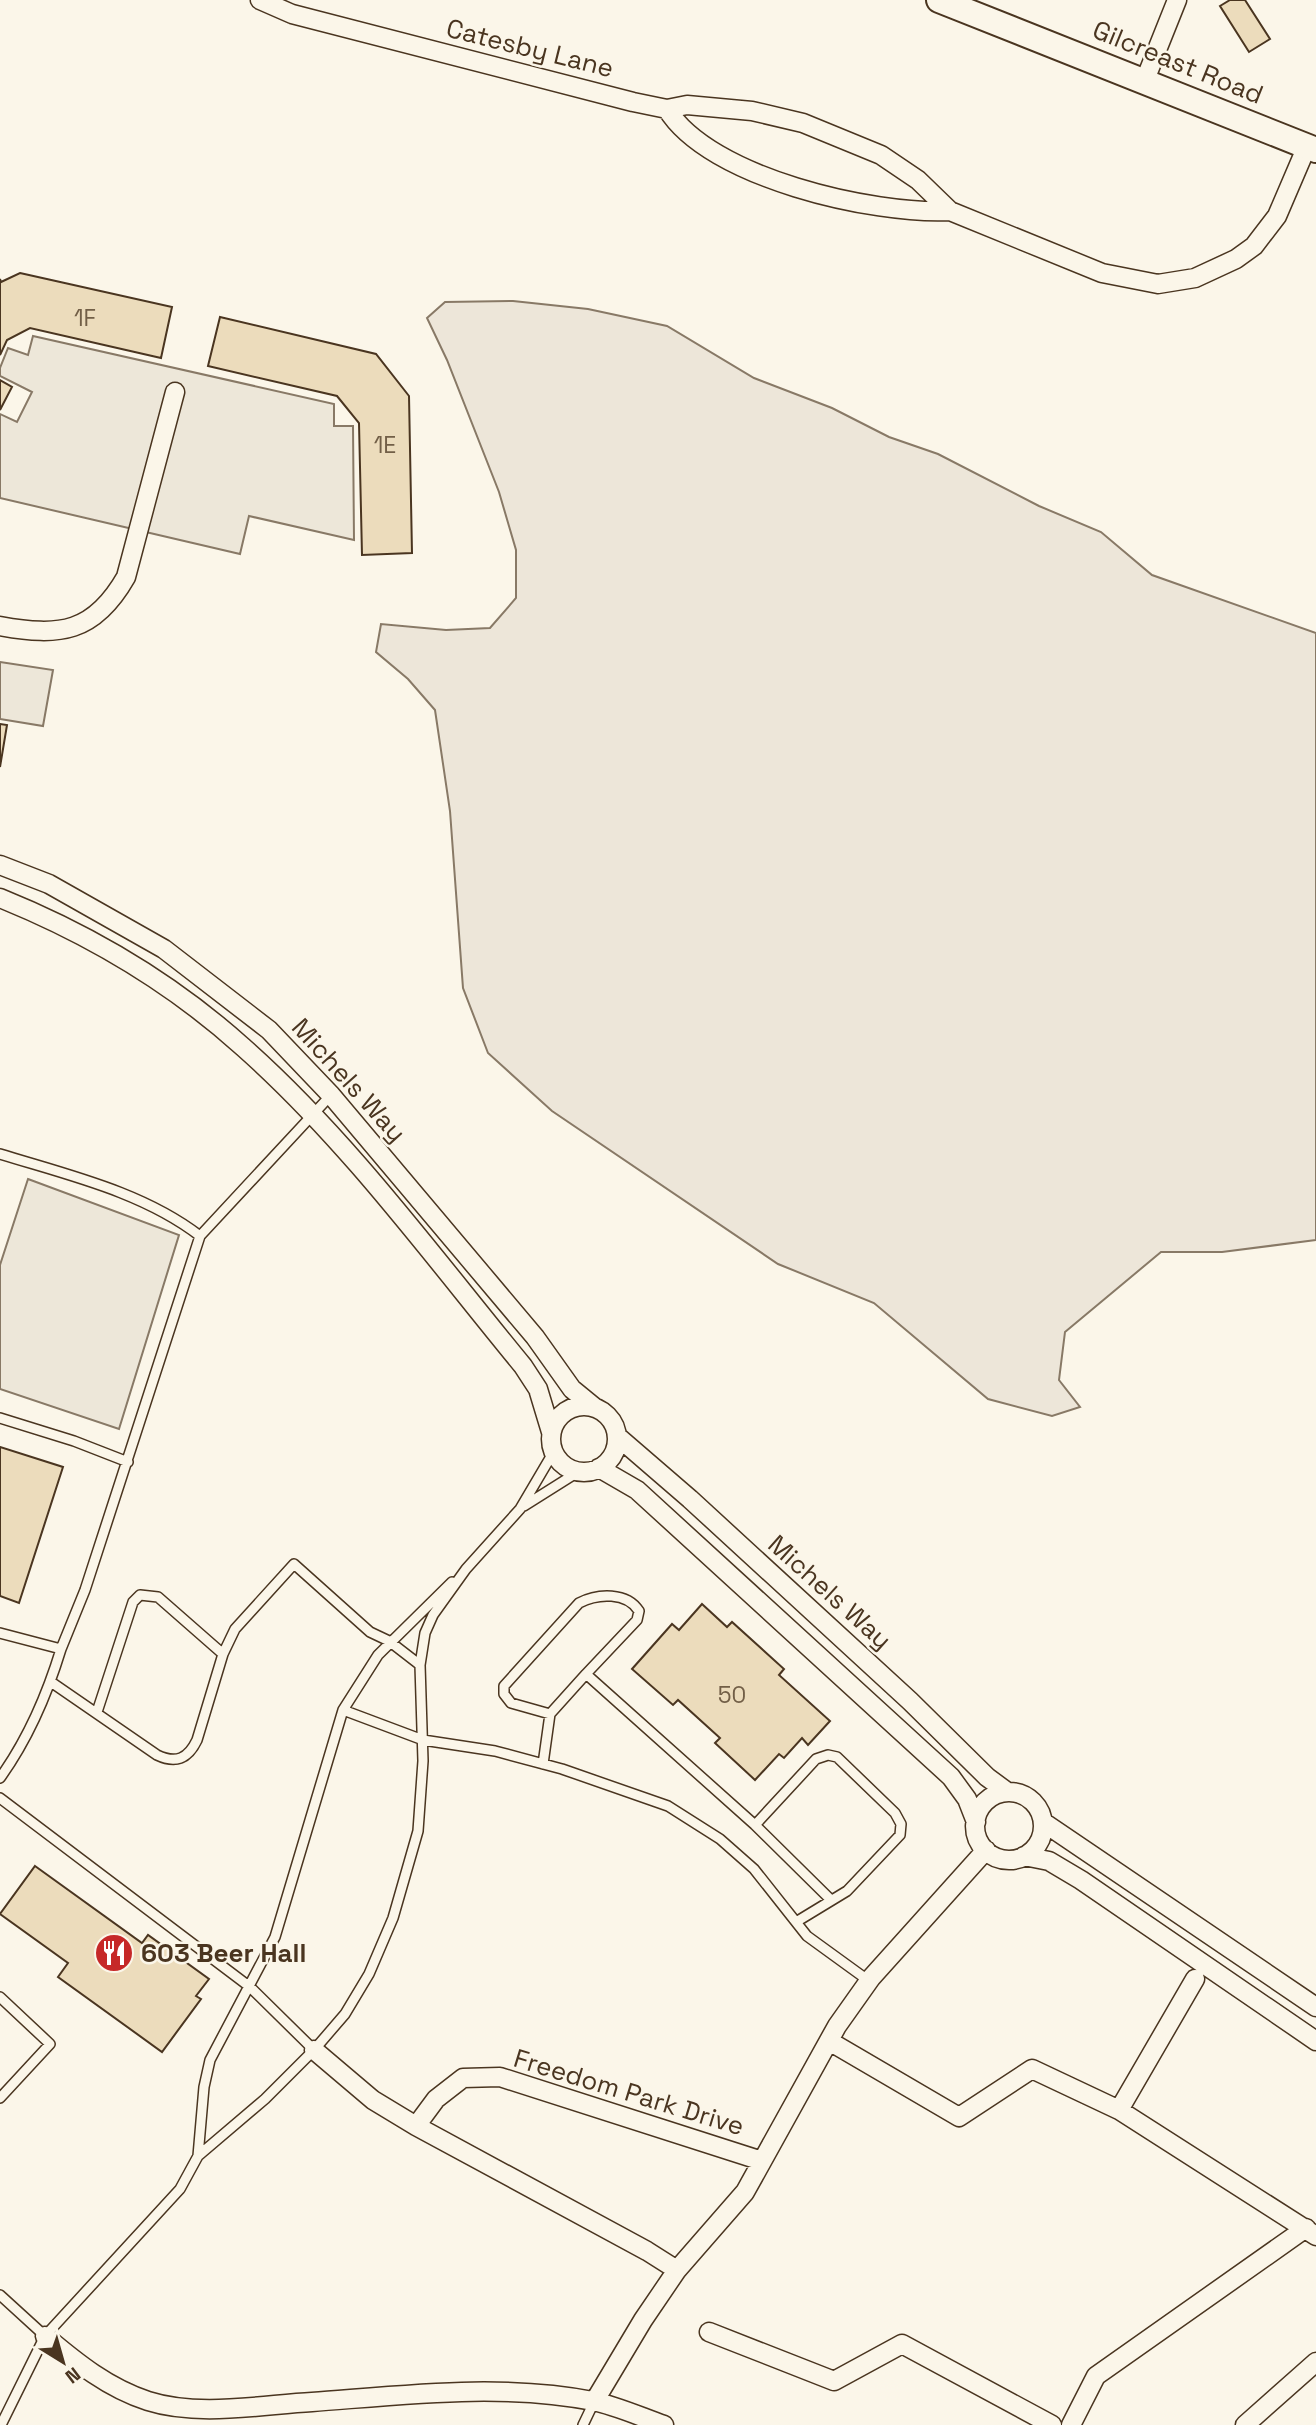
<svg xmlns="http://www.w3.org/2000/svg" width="1316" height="2425" viewBox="0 0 1316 2425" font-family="'Space Grotesk',sans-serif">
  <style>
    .green { fill: #ede6d9; stroke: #887966; stroke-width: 2 }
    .parking { fill: #ede7d9; stroke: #887966; stroke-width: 2 }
    .building { fill: #ecdcbc; stroke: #4a3520; stroke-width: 2 }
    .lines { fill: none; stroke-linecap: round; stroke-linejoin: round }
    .lane-casing { stroke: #4a3520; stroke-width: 12 }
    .street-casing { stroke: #4a3520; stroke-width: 21 }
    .secondary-casing { stroke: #4a3520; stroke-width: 28 }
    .lane { stroke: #fbf6e9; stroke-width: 9 }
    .street { stroke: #fbf6e9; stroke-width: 18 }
    .secondary { stroke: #fbf6e9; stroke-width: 24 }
    .labels { text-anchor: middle; stroke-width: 5; stroke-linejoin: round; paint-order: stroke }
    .number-label { font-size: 23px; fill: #725f47 }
    .street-label { font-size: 26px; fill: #4a3520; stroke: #fbf6e9 }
    .poi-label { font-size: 26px; font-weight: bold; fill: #4a3520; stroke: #fbf6e9; text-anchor: start }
  </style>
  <rect width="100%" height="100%" fill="#fbf6e9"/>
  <path class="green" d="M 513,301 L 588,309 L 667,326 L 754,378 L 832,408 L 889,437 L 938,454 L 1039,506 L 1101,532 L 1152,575 L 1316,633 L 1316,1240 L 1222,1252 L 1161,1252 L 1065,1332 L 1059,1380 L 1080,1407 L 1052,1416 L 988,1399 L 874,1303 L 778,1264 L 552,1111 L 488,1053 L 463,988 L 450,811 L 435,710 L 408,679 L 376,652 L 381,624 L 446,630 L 490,628 L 516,598 L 516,550 L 499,492 L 447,360 L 427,318 L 445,302 Z"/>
  <path class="parking" d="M 33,336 L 334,404 L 334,426 L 353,426 L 354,540 L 249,516 L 240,554 L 0,498 L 0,414 L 17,422 L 32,392 L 0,376 L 0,368 L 8,348 L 28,355 Z
    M 0,662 L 53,670 L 43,726 L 0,719 Z
    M 28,1179 L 179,1235 L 119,1429 L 0,1389 L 0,1265 Z"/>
  <path class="building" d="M 1230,0 L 1245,0 L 1270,39 L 1249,52 L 1220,6 Z
    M 20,273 L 172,307 L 161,358 L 30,328 L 7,340 L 0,355 L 0,279 L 1,282 Z
    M 220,317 L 376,354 L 409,396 L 412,553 L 362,555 L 359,423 L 337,396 L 208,366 Z
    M 0,380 L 12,387 L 0,410 Z
    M 0,724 L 7,725 L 0,767 Z
    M 0,1447 L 63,1467 L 19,1603 L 0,1596 Z
    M 702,1604 L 727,1627 L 732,1622 L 784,1669 L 779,1675 L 830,1721 L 808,1745 L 802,1738 L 784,1758 L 779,1754 L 755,1780 L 715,1743 L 720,1738 L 678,1700 L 673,1705 L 632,1669 L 672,1624 L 679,1630 Z
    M 35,1866 L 142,1943 L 148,1935 L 209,1979 L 196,1996 L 201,1999 L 162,2052 L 58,1977 L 68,1963 L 0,1914 Z"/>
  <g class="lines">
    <defs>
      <path id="lane" d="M 0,1154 C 68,1175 143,1192 200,1236
        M 0,1418 L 74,1441 L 128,1462
        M 524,1506 L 578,1472
        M 0,1633 L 61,1649 L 85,1590 L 200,1236 L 331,1095
        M 51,1682 L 157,1755 C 176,1764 188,1759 197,1740 L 223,1654 L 235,1629 L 294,1564 L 370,1632 L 389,1641 L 420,1665
        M 343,1710 L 423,1740 L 495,1751 L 562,1769 L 668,1806 L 720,1839 L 754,1869 L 807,1936 L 869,1981
        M 97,1712 L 133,1602 L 140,1595 L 158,1597 L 223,1654
        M 550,1714 L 511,1703 L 504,1694 L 504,1686 L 579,1603 C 598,1593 627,1592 639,1611 L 637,1620 L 586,1674
        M 543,1764 L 550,1714 L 586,1674 L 755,1825
        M 0,1778 C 28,1739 47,1695 61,1649
        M 0,1798 L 250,1987 L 314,2050
        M 796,1922 L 847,1891 L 900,1835 L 901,1824 L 895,1813 L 837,1757 L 828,1755 L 816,1759 L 755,1825 L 830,1899
        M 0,1997 L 50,2044 L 0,2098
        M 198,2156 L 204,2087 L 210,2060 L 275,1937 L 343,1710 L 378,1655 L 452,1582
        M 0,2295 L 45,2336 L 180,2189 L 198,2156 L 265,2099 L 314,2050 L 345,2014 L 369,1974 L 393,1918 L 418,1831 L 423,1761 L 420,1665 L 425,1633 L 433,1615 L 466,1569 L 520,1509 L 553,1453
        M 1,2425 L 45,2336
        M 583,2425 L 594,2402"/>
      <path id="street" d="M 260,0 L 292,14 L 633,102 L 667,109 L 687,105 L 752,111 L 803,123 L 881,155 L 918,180 L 950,211 L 1102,273 L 1158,284 L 1195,278 L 1236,259 L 1254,246 L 1277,216 L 1307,146
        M 1145,80 L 1177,0
        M 667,109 C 709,178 874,215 950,211
        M 0,626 C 60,637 94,633 126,577 L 175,392
        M 0,865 L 49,884 L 164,949 L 269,1030 L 331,1095 L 535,1337 L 572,1389 L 594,1407
        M 0,898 C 89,934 172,983 243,1047 C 348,1140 434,1258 523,1366 L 538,1389 L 551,1432
        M551 1439a33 33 0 1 1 66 0a33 33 0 1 1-66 0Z
        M 617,1436 L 690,1499 L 910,1701 L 987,1777 L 1006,1791
        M 599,1468 L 637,1490 L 951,1777 L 967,1799 L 976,1822
        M975 1826a34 34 0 1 1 68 0a34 34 0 1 1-68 0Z
        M 1043,1822 L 1316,2007
        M 1024,1856 L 1049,1861 L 1081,1880 L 1316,2041
        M 829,2041 L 959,2117 L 1032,2069 L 1119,2110 L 1316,2236
        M 314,2050 L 373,2100 L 416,2126 L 647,2251 L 677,2270
        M 1119,2110 L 1195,1979
        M 416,2126 L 436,2099 L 463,2078 L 500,2077 L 762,2161
        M 709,2332 L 834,2381 L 902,2344 L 1052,2425
        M 45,2336 C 77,2363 108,2388 148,2401 C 198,2417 260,2405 312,2402 C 405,2395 501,2383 593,2401 C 617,2406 641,2417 664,2425
        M 594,2402 L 643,2320 L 677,2270 L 745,2192 L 837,2026 L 871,1978 L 986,1850
        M 1071,2425 L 1096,2376 L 1306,2228
        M 1245,2425 L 1316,2362"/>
      <path id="secondary" d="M 939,0 L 1316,150"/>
    </defs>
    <use href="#lane" class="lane-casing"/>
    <use href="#street" class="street-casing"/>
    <use href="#secondary" class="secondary-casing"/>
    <use href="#lane" class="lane"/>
    <use href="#street" class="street"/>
    <use href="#secondary" class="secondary"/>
  </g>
  <defs>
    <symbol id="restaurant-disc" viewBox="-11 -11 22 22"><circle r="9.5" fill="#c62828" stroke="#fbf6e9"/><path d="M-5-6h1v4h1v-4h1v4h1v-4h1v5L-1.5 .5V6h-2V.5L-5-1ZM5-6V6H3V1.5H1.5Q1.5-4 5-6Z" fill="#fff"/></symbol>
  </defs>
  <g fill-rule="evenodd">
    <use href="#restaurant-disc" x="92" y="1931" width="44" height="44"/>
  </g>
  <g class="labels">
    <g class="number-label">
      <text x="85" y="326">1F</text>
      <text x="385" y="453">1E</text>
      <text x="732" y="1703">50</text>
    </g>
    <g class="street-label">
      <text transform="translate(530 48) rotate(14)" y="9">Catesby Lane</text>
      <text transform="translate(1178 62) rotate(22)" y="9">Gilcreast Road</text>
      <text transform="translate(349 1080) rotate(48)" y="9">Michels Way</text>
      <text transform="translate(830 1592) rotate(42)" y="9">Michels Way</text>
      <text transform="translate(629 2092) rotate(17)" y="9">Freedom Park Drive</text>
    </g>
    <g class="poi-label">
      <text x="141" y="1962">603 Beer Hall</text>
    </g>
  </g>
  <g transform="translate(63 2362) rotate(143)" stroke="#fbf6e9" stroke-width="5" paint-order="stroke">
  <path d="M0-5L12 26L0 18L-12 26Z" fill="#4a3520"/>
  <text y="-10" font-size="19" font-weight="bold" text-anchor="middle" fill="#4a3520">N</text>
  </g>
</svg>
